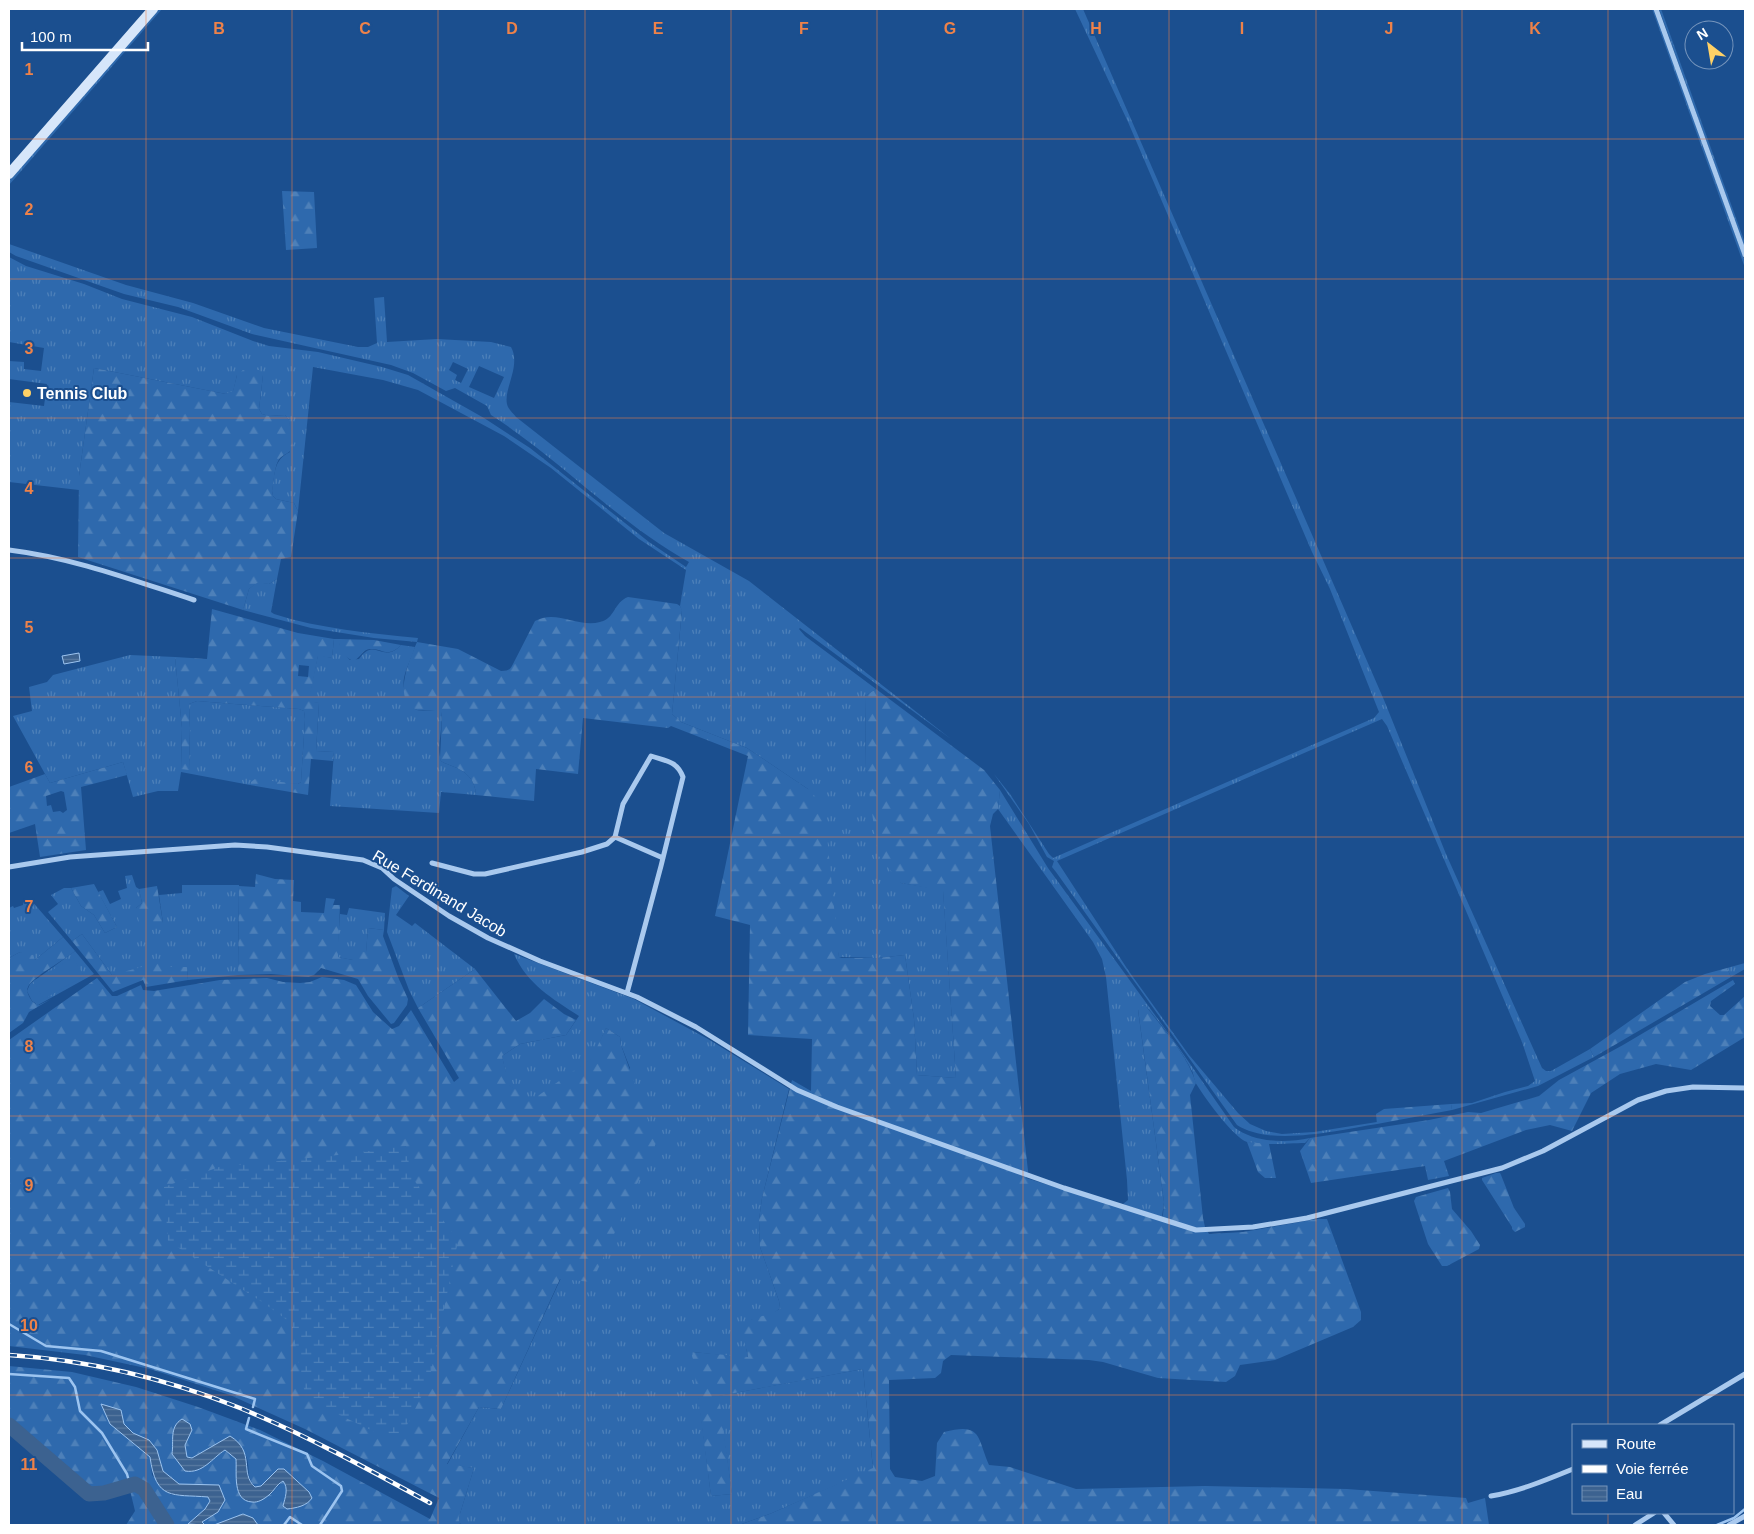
<svg xmlns="http://www.w3.org/2000/svg" width="1754" height="1534" viewBox="0 0 1754 1534" font-family="Helvetica,sans-serif">
  <style>
    .grass { fill: url(#grass-tufts); fill-rule: evenodd }
    .forest { fill: url(#forest-firs); fill-rule: evenodd }
    .wetland { fill: url(#wetland-marsh) }
    .pitch { fill: #2e69ad }
    .water { fill: url(#water-rules); stroke: #9cc4f0 }
    .lines { fill: none; stroke-linecap: round; stroke-linejoin: round }
    .stream { stroke: #9cc4f0; stroke-width: 2.5 }
    .river { stroke: #3c6290; stroke-width: 15 }
    .street { stroke: #a9c9ee; stroke-width: 5 }
    .secondary { stroke: #d6e6fa; stroke-width: 10 }
    .rail-casing { stroke: #fff; stroke-width: 4.5 }
    .rail { stroke: #1b4f8f; stroke-width: 2.5; stroke-dasharray: 8; stroke-linecap: butt }
    .grid { fill: none; stroke: #ee8249; stroke-width: 1; stroke-opacity: 0.55 }
    .poi-dot { fill: #ffd166; stroke: #1b4f8f; stroke-width: 2 }
    .labels { text-anchor: middle; stroke-width: 4; stroke-linejoin: round; paint-order: stroke }
    .poi-label { font-size: 16px; font-weight: bold; fill: #fff; stroke: #1b4f8f; text-anchor: start }
    .street-label { font-size: 16px; fill: #fff; stroke: #1b4f8f }
    .grid-label { font-size: 16px; text-anchor: middle; font-weight: bold; fill: #ee8249; stroke: #1b4f8f; stroke-width: 4; stroke-linejoin: round; paint-order: stroke }
  </style>
  <defs>
    <pattern id="grass-tufts" width="24" height="20" patternUnits="userSpaceOnUse" patternTransform="scale(1.25)"><rect width="24" height="20" fill="#2e69ad"/><path d="M3 7l-1-3M5 7V3M7 7l1-3M15 17l-1-3M17 17v-4M19 17l1-3" fill="none" stroke="#4d80b9"/></pattern>
    <pattern id="forest-firs" width="22" height="20" patternUnits="userSpaceOnUse" patternTransform="scale(1.25)"><rect width="22" height="20" fill="#2e69ad"/><path d="M5 1l3.5 6h-7zM16 11l3.5 6h-7z" fill="#4d80b9"/></pattern>
    <pattern id="wetland-marsh" width="20" height="14" patternUnits="userSpaceOnUse" patternTransform="scale(1.25)"><rect width="20" height="14" fill="#2e69ad"/><path d="M1 5h8M5 5V1M11 12h8M15 12V8" fill="none" stroke="#4d80b9"/></pattern>
    <pattern id="water-rules" width="6" height="5" patternUnits="userSpaceOnUse" patternTransform="scale(1.25)"><rect width="6" height="5" fill="#3c6290"/><path d="M0 2.5h6" fill="none" stroke="#597aa1"/></pattern>
  </defs>
  <rect width="100%" height="100%" fill="#1b4f8f"/>
  <path class="grass" d="M 158,9 L 162,9 L 9,185 L 9,180 Z
    M 1075,9 L 1083,9 L 1384,700 L 1446,854 L 1542,1068 L 1546,1071 L 1551,1071 L 1590,1049 L 1594,1057 L 1538,1086 L 1452,1110 L 1451,1104 L 1472,1103 L 1505,1092 L 1528,1086 L 1535,1081 L 1522,1042 L 1387,726 L 1382,719 L 1057,861 L 1128,970 L 1189,1055 L 1238,1113 L 1250,1124 L 1266,1131 L 1282,1134 L 1314,1132 L 1377,1122 L 1377,1124 C 1338,1130 1271,1147 1237,1125 L 1056,872 L 1052,867 L 1054,861 L 1047,857 L 1029,824 L 994,774 L 1010,794 L 1049,854 L 1053,858 L 1374,718 L 1379,712 L 1330,589 L 1312,552 L 1128,122 Z
    M 1652,9 L 1654,9 L 1745,262 L 1745,268 Z
    M 1659,9 L 1661,9 L 1745,243 L 1745,249 Z
    M 9,244 L 126,285 L 193,303 L 264,328 L 358,347 L 368,347 L 377,343 L 374,298 L 384,297 L 387,342 L 437,339 L 491,342 L 511,347 C 522,367 501,392 508,407 C 510,411 514,414 516,417 L 664,533 L 749,581 L 951,739 L 800,628 L 799,629 L 805,636 L 876,689 L 865,696 L 866,770 L 901,883 L 943,890 L 956,1078 L 917,1075 L 914,1019 L 905,955 L 877,958 L 839,957 L 808,789 L 747,748 L 681,722 L 672,714 L 682,611 L 680,606 L 686,570 L 639,539 L 551,468 L 504,436 L 418,390 L 383,380 L 313,367 L 298,511 L 294,503 L 276,499 L 273,496 L 272,491 C 275,474 273,460 290,452 L 289,420 L 285,415 L 269,416 L 262,414 L 259,409 L 263,375 L 237,375 L 233,392 L 226,394 L 94,368 L 79,476 L 79,490 L 9,482 L 9,402 L 44,406 L 47,384 L 9,379 L 9,361 L 24,362 L 24,369 L 41,371 L 44,348 L 9,342 L 9,257 L 26,266 L 84,284 L 122,299 L 192,317 L 253,341 L 269,346 L 318,352 L 382,367 L 408,375 L 484,418 L 530,448 L 649,542 L 686,567 L 689,562 C 617,522 561,460 491,415 L 487,406 L 455,388 L 446,391 L 413,373 L 391,365 L 252,334 L 178,307 L 124,294 L 16,256 L 9,252 ZM 453,362 L 468,369 L 461,383 L 455,380 L 457,375 L 449,370 ZM 479,366 L 504,377 L 494,398 L 469,387 Z
    M 277,579 L 271,612 L 274,614 C 321,629 369,633 418,638 L 417,642 L 374,638 L 311,628 L 243,610 L 249,589 L 257,582 L 269,584 Z
    M 334,639 L 339,639 C 339,647 343,654 350,660 L 359,659 C 375,636 382,665 401,645 L 415,647 C 412,657 406,668 404,678 C 402,688 407,706 417,710 C 425,713 433,708 441,711 C 444,727 436,746 441,761 C 445,764 448,764 452,766 C 466,771 475,779 476,795 L 441,792 L 439,813 L 330,806 L 334,752 L 316,751 L 319,703 L 308,702 L 318,655 L 332,658 Z
    M 130,655 L 175,657 L 182,728 L 181,769 L 189,769 L 190,728 L 189,704 L 197,701 L 299,709 L 304,711 L 305,719 L 301,782 L 298,784 L 251,782 L 250,785 L 181,772 L 178,791 L 158,791 L 133,797 L 123,762 L 50,783 L 13,716 L 32,711 L 29,687 L 47,682 L 53,675 Z
    M 1000,790 L 1048,868 L 1179,1048 L 1234,1127 C 1254,1143 1286,1143 1310,1138 L 1305,1143 C 1290,1143 1261,1146 1247,1142 C 1233,1137 1205,1098 1197,1085 C 1194,1081 1194,1075 1192,1071 C 1181,1049 1161,1024 1145,1005 L 1138,1010 L 1164,1202 L 1162,1217 L 1123,1204 L 1128,1200 L 1127,1180 L 1106,977 L 1102,959 L 1093,942 L 998,809 Z
    M 132,875 L 136,887 L 139,889 L 142,903 L 136,908 L 163,923 L 159,895 L 182,893 L 182,885 L 239,885 L 238,975 L 188,980 L 187,968 L 112,975 L 82,934 L 72,941 L 48,912 L 58,904 L 51,895 L 64,888 L 71,888 L 81,906 L 94,915 L 105,933 L 117,927 L 98,892 L 103,890 L 110,904 L 121,899 L 118,891 L 127,888 L 125,876 Z
    M 396,886 L 409,896 L 396,915 L 412,926 L 415,923 L 475,969 L 418,1008 L 409,990 L 387,932 L 392,888 Z
    M 30,899 L 63,937 L 35,960 L 20,952 L 9,958 L 9,908 L 13,906 L 14,908 L 23,905 L 23,902 Z
    M 349,908 L 385,913 L 384,930 L 368,928 L 366,953 L 353,960 L 337,957 L 340,914 L 347,915 Z
    M 75,951 L 94,974 L 38,1005 L 32,1001 L 27,991 L 30,984 Z
    M 514,954 L 634,999 L 708,1039 L 789,1089 L 762,1198 L 759,1220 L 760,1247 L 779,1301 L 780,1308 L 773,1314 L 751,1320 L 743,1330 L 748,1358 L 693,1352 L 711,1496 L 732,1494 L 718,1396 L 863,1369 L 873,1469 L 772,1513 L 739,1525 L 464,1525 L 459,1523 L 459,1517 L 474,1468 L 447,1465 L 479,1407 L 501,1409 L 561,1278 L 630,1068 L 621,1045 L 620,1037 L 606,1028 L 593,1058 L 532,1101 L 508,1085 L 502,1056 L 520,1044 L 566,1035 L 579,1016 C 553,999 527,984 514,954 Z
    M 1745,963 L 1745,969 L 1731,977 L 1727,968 Z"/>
  <path class="forest" d="M 282,191 L 314,192 L 317,248 L 286,250 Z
    M 94,368 L 226,394 L 233,391 L 237,375 L 243,370 L 259,370 L 263,375 L 259,409 L 262,414 L 269,416 L 285,415 L 289,420 L 293,448 C 290,453 284,454 280,458 C 274,465 274,482 272,491 L 273,496 L 276,499 L 294,503 L 298,511 L 291,557 L 281,559 L 277,579 L 269,584 L 257,583 L 249,589 L 243,610 L 78,557 L 79,476 Z
    M 628,597 L 677,604 L 680,606 L 682,610 L 672,714 L 681,722 L 747,748 L 808,789 C 817,798 822,804 825,816 L 839,957 L 842,958 L 877,958 L 905,955 L 914,1019 L 917,1075 L 956,1078 L 943,891 L 901,883 L 878,855 L 866,770 L 865,696 L 876,689 L 984,770 L 1000,790 L 998,809 L 993,814 L 990,826 L 1028,1171 L 1026,1178 L 1161,1220 L 1163,1215 L 1164,1202 L 1138,1009 L 1145,1005 C 1163,1029 1187,1054 1196,1083 L 1190,1095 L 1203,1218 L 1205,1227 L 1209,1234 L 1243,1232 L 1317,1219 L 1327,1219 L 1361,1312 L 1361,1320 L 1353,1327 L 1275,1360 L 1240,1365 L 1235,1376 L 1226,1382 L 1158,1378 L 1103,1362 L 1089,1360 L 951,1355 L 943,1361 L 941,1373 L 935,1378 L 889,1380 L 890,1469 L 895,1477 L 922,1481 L 935,1476 L 937,1443 L 944,1432 C 982,1422 977,1437 989,1465 L 1010,1467 L 1076,1489 L 1205,1486 L 1347,1489 L 1466,1498 L 1468,1503 L 1485,1498 L 1489,1525 L 739,1525 L 772,1513 L 873,1468 L 863,1369 L 719,1396 L 732,1494 L 711,1496 L 692,1352 L 748,1357 C 747,1349 742,1338 743,1329 C 745,1315 771,1318 780,1308 L 779,1301 L 760,1247 L 759,1220 L 762,1198 L 792,1080 L 811,1091 L 812,1039 L 748,1035 L 750,925 L 715,916 L 748,756 L 671,726 L 668,728 L 583,718 L 578,774 L 536,769 L 534,801 L 476,795 C 475,779 466,771 452,766 C 448,764 445,764 441,761 L 440,758 L 442,718 L 441,712 C 433,708 425,712 417,710 C 391,700 410,659 417,642 L 458,649 L 501,671 C 508,671 510,670 513,664 L 535,621 C 556,609 578,628 600,622 C 615,619 614,602 628,597 Z
    M 212,609 L 298,633 L 334,639 L 332,658 L 318,656 L 309,701 L 319,703 L 316,751 L 334,752 L 333,761 L 311,759 L 308,795 L 250,785 L 251,782 L 255,779 L 298,784 L 301,782 L 305,719 L 304,711 L 299,709 L 197,701 L 189,704 L 190,728 L 189,770 L 181,769 L 182,728 L 175,657 L 207,659 ZM 299,665 L 309,666 L 308,677 L 298,676 Z
    M 339,639 L 374,640 L 401,645 C 387,659 383,648 370,649 C 363,649 360,658 354,661 C 344,658 338,649 339,639 Z
    M 123,762 L 127,775 L 81,787 L 86,850 L 40,857 L 35,824 L 9,833 L 9,787 L 45,774 L 50,783 ZM 61,791 L 64,792 L 67,810 L 63,813 L 60,811 L 53,812 L 51,805 L 47,806 L 46,796 Z
    M 256,874 L 275,879 L 294,880 L 293,901 L 301,902 L 301,912 L 324,913 L 326,898 L 335,899 L 333,905 L 340,905 L 338,957 L 353,960 L 353,951 L 366,952 L 368,928 L 384,930 L 383,936 L 398,977 L 408,999 L 407,1005 L 394,1023 L 391,1024 L 368,996 L 358,979 L 321,968 L 314,975 L 308,977 L 271,974 L 238,975 L 239,886 L 255,887 Z
    M 94,884 L 117,927 L 105,933 L 94,915 L 81,906 L 71,888 Z
    M 157,886 L 163,923 L 150,928 L 139,922 L 136,908 L 142,903 L 139,889 Z
    M 82,934 L 112,975 L 164,961 L 170,967 L 187,967 L 188,980 L 146,987 L 143,980 L 113,992 L 72,941 Z
    M 63,937 L 75,951 C 65,960 32,977 28,987 C 26,991 28,994 30,998 C 32,1002 34,1003 39,1005 L 51,999 L 29,1012 L 23,1023 L 9,1033 L 9,958 L 20,952 L 32,955 L 35,960 Z
    M 1727,968 L 1731,977 L 1594,1057 L 1590,1049 L 1685,982 L 1705,974 Z
    M 475,969 L 516,1021 L 530,1013 L 544,999 L 564,1014 L 576,1020 L 566,1035 L 520,1044 L 502,1056 L 509,1085 L 532,1100 L 592,1058 L 606,1028 L 620,1037 L 621,1045 L 656,1143 L 592,1282 L 560,1279 L 501,1409 L 479,1407 L 447,1464 L 474,1468 L 459,1517 L 459,1523 L 464,1525 L 258,1525 L 253,1518 L 243,1514 L 214,1525 L 205,1525 L 202,1522 L 218,1512 L 219,1485 L 180,1485 L 163,1471 L 157,1450 L 149,1440 L 133,1433 L 101,1404 L 110,1424 L 150,1457 L 152,1475 L 171,1495 L 208,1497 L 210,1501 L 205,1509 L 189,1525 L 126,1525 L 135,1511 L 128,1482 L 104,1491 L 90,1493 L 50,1456 L 9,1421 L 9,1366 L 72,1372 L 136,1387 L 198,1407 L 260,1430 L 323,1461 L 430,1519 L 439,1498 L 305,1429 L 230,1395 L 150,1369 L 85,1355 L 9,1346 L 9,1040 L 97,978 L 112,996 L 117,996 L 141,985 L 143,990 L 154,991 L 220,980 L 267,978 L 283,982 L 300,983 L 310,982 L 322,977 L 344,980 L 356,985 L 373,1012 L 392,1029 L 399,1026 L 411,1010 L 454,1082 L 459,1078 L 418,1008 ZM 192,1430 L 185,1445 L 186,1457 L 192,1459 L 230,1436 C 235,1442 242,1449 246,1456 C 251,1467 245,1478 256,1487 L 261,1486 L 278,1469 L 284,1469 L 309,1492 L 312,1498 L 283,1506 C 285,1497 289,1488 283,1481 L 270,1495 L 238,1492 L 236,1459 L 225,1450 C 212,1458 202,1474 185,1471 L 172,1454 L 174,1442 Z
    M 1733,980 L 1735,984 L 1711,1001 L 1710,1006 L 1720,1015 L 1724,1015 L 1745,996 L 1745,1037 L 1691,1070 L 1656,1064 L 1620,1074 L 1591,1093 L 1572,1131 L 1550,1125 L 1526,1130 L 1444,1161 L 1449,1176 L 1428,1180 L 1425,1166 L 1311,1183 L 1300,1151 L 1310,1138 L 1429,1120 L 1468,1112 L 1481,1113 L 1539,1096 L 1559,1080 L 1623,1045 Z
    M 1451,1104 L 1452,1110 L 1377,1124 L 1376,1114 L 1384,1109 Z
    M 1247,1142 L 1269,1144 L 1276,1178 L 1265,1178 L 1258,1172 Z
    M 1496,1173 L 1500,1173 L 1501,1175 L 1514,1208 L 1525,1224 L 1525,1227 L 1515,1232 L 1512,1229 L 1512,1227 L 1482,1180 L 1482,1178 Z
    M 1448,1188 L 1450,1192 L 1452,1209 L 1471,1231 L 1480,1245 L 1479,1249 L 1447,1266 L 1442,1266 L 1428,1244 L 1414,1201 L 1416,1197 Z"/>
  <path class="wetland" d="M 406,1146 L 411,1176 L 458,1241 L 429,1381 L 398,1443 L 306,1399 L 291,1323 L 265,1304 L 168,1241 L 164,1187 L 219,1167 L 348,1154 Z"/>
  <path class="pitch" d="M 73,958 L 84,976 L 44,999 L 33,981 Z"/>
  <path class="water" d="M 79,653 L 80,661 L 64,664 L 62,656 Z
    M 101,1404 L 121,1410 L 124,1424 L 133,1433 L 149,1440 L 157,1450 L 163,1471 L 179,1484 L 219,1485 L 225,1500 L 218,1512 L 202,1522 L 205,1525 L 188,1524 L 205,1509 L 210,1501 L 208,1497 C 172,1494 156,1501 150,1457 L 110,1424 Z
    M 182,1419 L 190,1424 L 192,1430 L 185,1445 L 187,1457 L 192,1458 L 230,1436 C 256,1452 239,1473 255,1487 L 261,1486 L 278,1469 L 284,1469 L 309,1492 L 312,1498 C 307,1506 296,1508 287,1509 L 283,1506 C 285,1498 289,1488 283,1481 C 277,1484 274,1491 269,1495 C 264,1499 258,1503 252,1502 C 232,1501 237,1473 236,1459 L 225,1450 C 212,1458 203,1474 185,1471 L 172,1454 C 174,1441 169,1427 182,1419 Z
    M 243,1514 L 253,1518 L 258,1525 L 214,1525 Z"/>
  <g class="lines">
    <path class="stream" d="M 9,1324 L 46,1346 L 101,1351 L 255,1399 L 253,1407
      M 9,1374 L 69,1378 L 75,1387 L 80,1411 L 102,1433 L 127,1474 L 130,1485
      M 249,1418 L 246,1429 L 307,1454 L 312,1466 L 341,1486 L 342,1491 L 320,1525
      M 284,1525 L 290,1517 L 302,1525
      M 1717,1525 L 1734,1518 L 1745,1509"/>
    <path class="river" d="M 9,1425 L 89,1494 L 104,1493 L 135,1484 L 144,1489 L 167,1525"/>
    <path class="street" d="M 1656,9 L 1745,255
      M 9,550 C 74,558 132,580 194,600
      M 615,837 L 663,858
      M 432,863 L 474,874 L 485,874 L 582,852 L 607,844 L 615,837 L 623,804 L 651,756 C 666,761 677,761 683,777 L 661,866 L 627,993
      M 9,867 L 70,857 L 235,845 L 267,847 L 363,860 L 382,868 L 394,879 L 449,916 L 488,938 L 540,961 L 637,997 L 696,1027 L 797,1090 L 837,1107 L 1064,1188 L 1196,1230 L 1253,1227 L 1307,1218 L 1502,1168 L 1543,1151 L 1638,1100 L 1666,1091 L 1693,1087 L 1745,1088
      M 1660,1425 L 1745,1374
      M 1491,1496 C 1520,1491 1546,1480 1573,1469
      M 1664,1513 L 1674,1525
      M 1635,1525 L 1654,1513
      M 1729,1525 L 1745,1516"/>
    <path class="secondary" d="M 9,174 L 153,9"/>
    <defs>
      <path id="rail" d="M 9,1355 C 88,1360 167,1379 240,1408 C 306,1435 368,1469 430,1503"/>
    </defs>
    <use href="#rail" class="rail-casing"/>
    <use href="#rail" class="rail"/>
  </g>
  <path class="grid" d="M 146,9 L 146,1525M 292,9 L 292,1525M 438,9 L 438,1525M 585,9 L 585,1525M 731,9 L 731,1525M 877,9 L 877,1525M 1023,9 L 1023,1525M 1169,9 L 1169,1525M 1316,9 L 1316,1525M 1462,9 L 1462,1525M 1608,9 L 1608,1425M 9,139 L 1745,139M 9,279 L 1745,279M 9,418 L 1745,418M 9,558 L 1745,558M 9,697 L 1745,697M 9,837 L 1745,837M 9,976 L 1745,976M 9,1116 L 1745,1116M 9,1255 L 1745,1255M 9,1395 L 1745,1395M 1608,1513 L 1608,1525"/>
  <circle class="poi-dot" cx="27" cy="393" r="5"/>
  <g class="labels">
    <g class="poi-label">
      <text x="37" y="399">Tennis Club</text>
    </g>
    <g class="street-label">
      <text transform="translate(440 893) rotate(31)" y="6">Rue Ferdinand Jacob</text>
    </g>
  </g>
  <g class="grid-label">
    <text x="219" y="34">B</text>
    <text x="365" y="34">C</text>
    <text x="512" y="34">D</text>
    <text x="658" y="34">E</text>
    <text x="804" y="34">F</text>
    <text x="950" y="34">G</text>
    <text x="1096" y="34">H</text>
    <text x="1242" y="34">I</text>
    <text x="1389" y="34">J</text>
    <text x="1535" y="34">K</text>
    <text x="29" y="75">1</text>
    <text x="29" y="215">2</text>
    <text x="29" y="354">3</text>
    <text x="29" y="494">4</text>
    <text x="29" y="633">5</text>
    <text x="29" y="773">6</text>
    <text x="29" y="912">7</text>
    <text x="29" y="1052">8</text>
    <text x="29" y="1191">9</text>
    <text x="29" y="1331">10</text>
    <text x="29" y="1470">11</text>
  </g>
  <rect width="1754" height="1534" fill="none" stroke="#ffffff" stroke-width="20"/>
  <rect x="1572" y="1424" width="162" height="90" fill="#1b4f8f" stroke="#7695bc"/>
  <rect x="1582" y="1440" width="25" height="8" fill="#d6e6fa" stroke="#7695bc"/>
  <text x="1616" y="1449" font-size="15" fill="#ffffff">Route</text>
  <rect x="1582" y="1465" width="25" height="8" fill="#ffffff" stroke="#7695bc"/>
  <text x="1616" y="1474" font-size="15" fill="#ffffff">Voie ferrée</text>
  <rect x="1582" y="1486" width="25" height="15" fill="url(#water-rules)" stroke="#7695bc"/>
  <text x="1616" y="1499" font-size="15" fill="#ffffff">Eau</text>
  <g transform="translate(1709 45) rotate(329)"><circle r="24" fill="#1b4f8f" stroke="#7695bc"/>
  <path d="M0-4L9 19L0 12L-9 19Z" fill="#ffd166"/>
  <text y="-8" font-size="14" font-weight="bold" text-anchor="middle" fill="#ffffff">N</text>
  </g>
  <path d="M22 42v8h126v-8" fill="none" stroke="#ffffff" stroke-width="2.5"/>
  <text x="30" y="42" font-size="15" fill="#ffffff" stroke="#1b4f8f" stroke-width="4" paint-order="stroke">100 m</text>
</svg>
